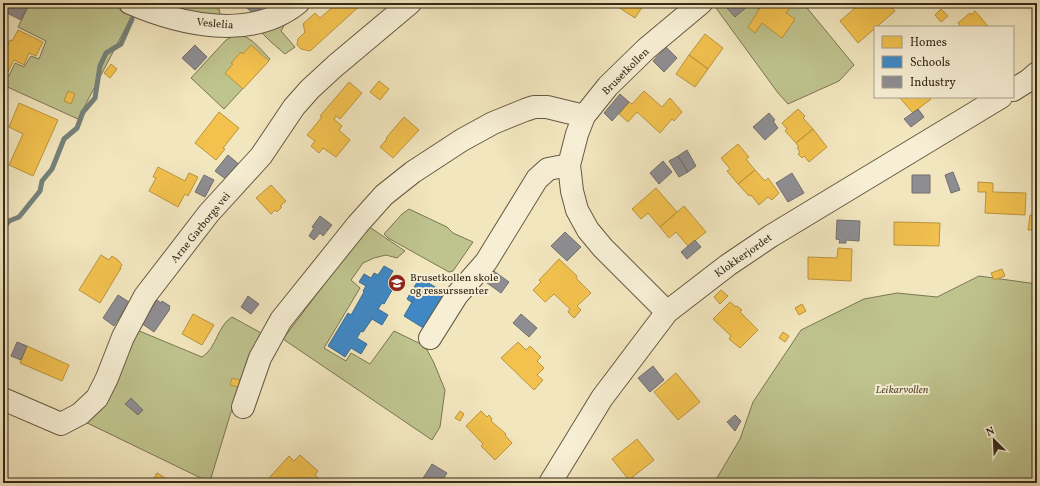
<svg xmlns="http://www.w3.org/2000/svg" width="1040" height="486" viewBox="0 0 1040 486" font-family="Vollkorn,serif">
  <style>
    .green { fill: #bfc38e; stroke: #7b7654 }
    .homes { fill: #f2c14e; stroke: #ba943e }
    .schools { fill: #3f88c5; stroke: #3d6c91 }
    .industry { fill: #8d8d92; stroke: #736f6e }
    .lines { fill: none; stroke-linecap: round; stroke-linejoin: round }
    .stream { stroke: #75827a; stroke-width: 5 }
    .minor-casing { stroke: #665942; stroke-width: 24 }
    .minor { stroke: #f7efd5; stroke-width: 22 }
    .labels { text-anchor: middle; stroke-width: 4; stroke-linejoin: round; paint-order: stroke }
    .street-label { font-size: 11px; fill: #372a19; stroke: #f7efd5 }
    .poi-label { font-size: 11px; fill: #372a19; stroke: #f7efd5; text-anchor: start }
    .park-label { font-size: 11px; font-style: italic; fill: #595036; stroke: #f7efd5 }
  </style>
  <rect width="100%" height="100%" fill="#f2e6be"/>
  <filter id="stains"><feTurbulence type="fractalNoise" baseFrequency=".005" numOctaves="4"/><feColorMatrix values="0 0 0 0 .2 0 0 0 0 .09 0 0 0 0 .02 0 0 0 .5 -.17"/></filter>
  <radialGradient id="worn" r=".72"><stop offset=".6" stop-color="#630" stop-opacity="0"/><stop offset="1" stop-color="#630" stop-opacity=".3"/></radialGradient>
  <path class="green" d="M 30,3 L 116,3 L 134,12 L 78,119 L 3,85 L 3,73 L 9,76 L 15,63 L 24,67 L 31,56 L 39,59 L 46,41 L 18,27 Z
    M 156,3 L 217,3 L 220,13 L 220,19 Z
    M 723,3 L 747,3 L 760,9 L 803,3 L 854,65 L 839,81 L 788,104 L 778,93 L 716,8 Z
    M 285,24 L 281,31 L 295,47 L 285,54 L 271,42 L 259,30 Z
    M 235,35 C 250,34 260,49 270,59 L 224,109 L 191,78 L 226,40 Z
    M 409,209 L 447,227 L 453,233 L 473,242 L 453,271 L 449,272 L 388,238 L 384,234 L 402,214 Z
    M 368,226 L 405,251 L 397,258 L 386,255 L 374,258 L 363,263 L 351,280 L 360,288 L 324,348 L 346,361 L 351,353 L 370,364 L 394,331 L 425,346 L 434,363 L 445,390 L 440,427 L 432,440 L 283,339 Z
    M 979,276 L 1037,284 L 1037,483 L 714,483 L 740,439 L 753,402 L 801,330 L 864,299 L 897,293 L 937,297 Z
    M 232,317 L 274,340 L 277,345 L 231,412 L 211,478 L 205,480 L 79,419 L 132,328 L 202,357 C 217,348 217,326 232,317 Z"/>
  <path class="homes" d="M 210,3 L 224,3 L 218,10 Z
    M 334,3 L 363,3 L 310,51 L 301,49 L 297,45 L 298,39 L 305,32 L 303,24 L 315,13 L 320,18 L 334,6 Z
    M 612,3 L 645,3 L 635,18 Z
    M 759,3 L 788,3 L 791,6 L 786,13 L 795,19 L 782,38 L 762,23 L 755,33 L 748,27 L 762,5 Z
    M 861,3 L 888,3 L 895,11 L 858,43 L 840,21 Z
    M 941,9 L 948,16 L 941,22 L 935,15 Z
    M 975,11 L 988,26 L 961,27 L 958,23 L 970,13 L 971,15 Z
    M 18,30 L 43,42 L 36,56 L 29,53 L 24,65 L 14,60 L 7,74 L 3,72 L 3,47 L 4,46 L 7,47 L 10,40 L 12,41 Z
    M 705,34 L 723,48 L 708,69 L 689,55 Z
    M 251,45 L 269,61 L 243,89 L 225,73 L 233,64 L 231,63 L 241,52 L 243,54 Z
    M 689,55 L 708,69 L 695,87 L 676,74 Z
    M 111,64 L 117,69 L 110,78 L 104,73 Z
    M 379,81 L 389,89 L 380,100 L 370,92 Z
    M 349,82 L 362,93 L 340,119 L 336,116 L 334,119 L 342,126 L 339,130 L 350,140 L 336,157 L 323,148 L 319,153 L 311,146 L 315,141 L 307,135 L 322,117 L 320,116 Z
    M 68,91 L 75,94 L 71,104 L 64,101 Z
    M 644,91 L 662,107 L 670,98 L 682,112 L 674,121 L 672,119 L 660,133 L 637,112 L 628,122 L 619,114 L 629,102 L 632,104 Z
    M 899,97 L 929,97 L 931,99 L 913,113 Z
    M 19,103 L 58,120 L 33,176 L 9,165 L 23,134 L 9,127 Z
    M 798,109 L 805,116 L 803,118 L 813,129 L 796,143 L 785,131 L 787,129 L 782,123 Z
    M 219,112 L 239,128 L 223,148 L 225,149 L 216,160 L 195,143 Z
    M 404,117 L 419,130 L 393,158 L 380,147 L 387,139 L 386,138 Z
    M 813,129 L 827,147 L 809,162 L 804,156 L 802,158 L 798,154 L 800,152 L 797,148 L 799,147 L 796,143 Z
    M 738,144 L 749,157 L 746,159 L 755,170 L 738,184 L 727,171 L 730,169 L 721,158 Z
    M 158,167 L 185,181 L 189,173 L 198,177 L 188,196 L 185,194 L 178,207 L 149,191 L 156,178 L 153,177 Z
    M 755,170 L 765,181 L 768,178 L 779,193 L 772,200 L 768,197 L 759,205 L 751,195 L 749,196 L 738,184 Z
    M 978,182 L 993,183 L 993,192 L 1026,193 L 1025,215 L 985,213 L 986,192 L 978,192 Z
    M 271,185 L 286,201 L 280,206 L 282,207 L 277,212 L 275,210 L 271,214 L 256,198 Z
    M 656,188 L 677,212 L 660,227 L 648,213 L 641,219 L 632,209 Z
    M 684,206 L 706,232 L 688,246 L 676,232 L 669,238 L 660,227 Z
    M 1030,215 L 1035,216 L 1033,230 L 1028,230 Z
    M 894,222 L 940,223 L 939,246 L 894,245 Z
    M 838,248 L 852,249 L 851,281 L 808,279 L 808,257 L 837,258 Z
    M 101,255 L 109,260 L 112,256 L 118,260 L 122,265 L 120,268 L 121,268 L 100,303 L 79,290 Z
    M 559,259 L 577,276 L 576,278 L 591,293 L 577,306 L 581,310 L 574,318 L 568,312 L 570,309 L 554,294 L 545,302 L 533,290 L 541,282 L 539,280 Z
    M 1002,269 L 1005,276 L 994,280 L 991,273 Z
    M 721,290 L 728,296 L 720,304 L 714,297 Z
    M 730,302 L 736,307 L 737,306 L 742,310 L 740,312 L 758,330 L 740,348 L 729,339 L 731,336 L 713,319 Z
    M 802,304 L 806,311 L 799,315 L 795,308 Z
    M 193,314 L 214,325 L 202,345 L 182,334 Z
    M 783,332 L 789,336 L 785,342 L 779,338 Z
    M 518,342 L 526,350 L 530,346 L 541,357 L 537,361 L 544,368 L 537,375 L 543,380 L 534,390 L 501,358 Z
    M 27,346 L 69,365 L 62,381 L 20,363 Z
    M 676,373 L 700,402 L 678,420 L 654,392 Z
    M 232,378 L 240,380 L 238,387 L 230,385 Z
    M 460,411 L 464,414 L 460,421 L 455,418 Z
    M 481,411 L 487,417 L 489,415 L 492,419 L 491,421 L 506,434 L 505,435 L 512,443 L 495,460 L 481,446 L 483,444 L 466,426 Z
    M 637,439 L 654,460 L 629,480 L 612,459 Z
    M 300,455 L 318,471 L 315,475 L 322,482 L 321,483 L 273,483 L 269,478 L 289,456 L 294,461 Z
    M 157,473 L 173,483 L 151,483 Z"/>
  <path class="schools" d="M 384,266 L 393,271 L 387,281 L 395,285 L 384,304 L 382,303 L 378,309 L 388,315 L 382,325 L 372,319 L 363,332 L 361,331 L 357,338 L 367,344 L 361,354 L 351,348 L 345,357 L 328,346 L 348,313 L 351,315 L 364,292 L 363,291 L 366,286 L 359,282 L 364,274 L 371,278 L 374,273 L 378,275 Z
    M 420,278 L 447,294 L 425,329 L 404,316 L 415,297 L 411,302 L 407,299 L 410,294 L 412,295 L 417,288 L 414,287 Z"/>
  <path class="industry" d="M 9,3 L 29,3 L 21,20 L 5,12 Z
    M 241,3 L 265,3 L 255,15 Z
    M 728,3 L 747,3 L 749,5 L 735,17 L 725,6 Z
    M 195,45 L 207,57 L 195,70 L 182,58 Z
    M 666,47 L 677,58 L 664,72 L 653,61 Z
    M 620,94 L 629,102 L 612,121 L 604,113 Z
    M 918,109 L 924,117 L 911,127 L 904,119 Z
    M 769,113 L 775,120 L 773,121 L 778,128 L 765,140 L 753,127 Z
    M 687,150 L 696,166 L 688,172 L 678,156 Z
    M 228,155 L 241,166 L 228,181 L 215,171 Z
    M 678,156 L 688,172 L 679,177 L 669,161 Z
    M 663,161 L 672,172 L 659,184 L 650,173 Z
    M 953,172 L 960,190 L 951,193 L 945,175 Z
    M 792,173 L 804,193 L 788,202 L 776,183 Z
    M 204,175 L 214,180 L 205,197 L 195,192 Z
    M 912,175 L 930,175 L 930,193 L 912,193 Z
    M 320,216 L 332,225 L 323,236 L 320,233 L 314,240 L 309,236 L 314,228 L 312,227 Z
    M 837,220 L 860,221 L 859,241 L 846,240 L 846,243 L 839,243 L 840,240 L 836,239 Z
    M 565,232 L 581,247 L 567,261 L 551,246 Z
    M 695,240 L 701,247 L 687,259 L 681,252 Z
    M 491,269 L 509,282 L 501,293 L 483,280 Z
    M 118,295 L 129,302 L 114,326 L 103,318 Z
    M 248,296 L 259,304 L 251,314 L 241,307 Z
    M 157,300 L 161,303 L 162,301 L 170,306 L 169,308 L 170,309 L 154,332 L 141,323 Z
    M 521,314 L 537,328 L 529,337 L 513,323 Z
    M 17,342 L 27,346 L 21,360 L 11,356 Z
    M 653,366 L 664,380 L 650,392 L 638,378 Z
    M 131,398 L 143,410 L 138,415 L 125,404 Z
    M 735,415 L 741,421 L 735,431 L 727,422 Z
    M 432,464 L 447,473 L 441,483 L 420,483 Z"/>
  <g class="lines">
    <path class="stream" d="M 3,229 L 9,221 L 19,217 L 40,191 L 42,181 L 52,169 L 64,139 L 77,128 L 83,112 L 95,98 L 100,66 L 106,53 L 121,44 L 132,19"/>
    <defs>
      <path id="minor" d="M 130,3 C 181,25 251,41 298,3
        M 1013,90 L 1029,80 L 1037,73
        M 667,312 L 603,248 L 588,230 L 577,210 L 572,191 L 569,165 L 577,134 L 584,116 L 608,86 L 646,49 L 701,3
        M 430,338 L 457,295 L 486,262 L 537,179 L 548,169 L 569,165
        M 3,399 L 61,424 L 80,414 L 97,398 L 107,378 L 123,337 L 145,296 L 209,213 L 261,156 L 294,107 L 310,89 L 335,66 L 410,3
        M 243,407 L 260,358 L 281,320 L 358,224 L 384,195 L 413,172 L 462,140 L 493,123 L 525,110 L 534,107 L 547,107 L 584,116
        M 550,483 L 602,398 L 667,312 L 728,265 L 771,236 L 1001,97"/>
    </defs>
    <use href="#minor" class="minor-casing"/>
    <use href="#minor" class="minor"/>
  </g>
  <defs>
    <symbol id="school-disc" viewBox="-11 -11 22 22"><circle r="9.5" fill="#8f2418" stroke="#f7efd5"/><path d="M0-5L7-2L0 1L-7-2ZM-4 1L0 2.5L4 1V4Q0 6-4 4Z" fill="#fff"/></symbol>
  </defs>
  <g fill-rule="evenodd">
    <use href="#school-disc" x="387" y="273" width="20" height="20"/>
  </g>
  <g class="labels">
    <g class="street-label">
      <text transform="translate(215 23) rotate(5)" y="4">Veslelia</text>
      <text transform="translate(625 71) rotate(-45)" y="4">Brusetkollen</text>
      <text transform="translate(200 227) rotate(-51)" y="4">Arne Garborgs vei</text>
      <text transform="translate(743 255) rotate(-35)" y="4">Klokkerjordet</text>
    </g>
    <g class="poi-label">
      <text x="410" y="281">Brusetkollen skole<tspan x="410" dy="13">og ressurssenter</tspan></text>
    </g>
    <g class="park-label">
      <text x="902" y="393">Leikarvollen</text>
    </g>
  </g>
  <rect width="1040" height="486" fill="none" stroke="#f2e6be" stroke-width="16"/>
  <rect x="4" y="4" width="1032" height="478" fill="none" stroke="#372a19" stroke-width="2"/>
  <rect x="8" y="8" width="1024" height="470" fill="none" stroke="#372a19"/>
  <rect x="874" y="26" width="140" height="72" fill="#f7efd5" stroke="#aaa08a"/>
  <rect x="882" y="36" width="20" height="12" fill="#f2c14e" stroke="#aaa08a"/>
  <text x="910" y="46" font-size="12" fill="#372a19">Homes</text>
  <rect x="882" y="56" width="20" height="12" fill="#3f88c5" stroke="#aaa08a"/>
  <text x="910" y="66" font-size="12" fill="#372a19">Schools</text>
  <rect x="882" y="76" width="20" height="12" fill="#8d8d92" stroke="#aaa08a"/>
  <text x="910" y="86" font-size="12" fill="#372a19">Industry</text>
  <g transform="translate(994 440) rotate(336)" stroke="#f7efd5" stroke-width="3" paint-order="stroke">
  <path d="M0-3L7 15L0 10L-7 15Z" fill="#372a19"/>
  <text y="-6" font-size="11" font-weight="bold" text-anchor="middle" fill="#372a19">N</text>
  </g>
  <rect width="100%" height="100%" filter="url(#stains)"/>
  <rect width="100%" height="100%" fill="url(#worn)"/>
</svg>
